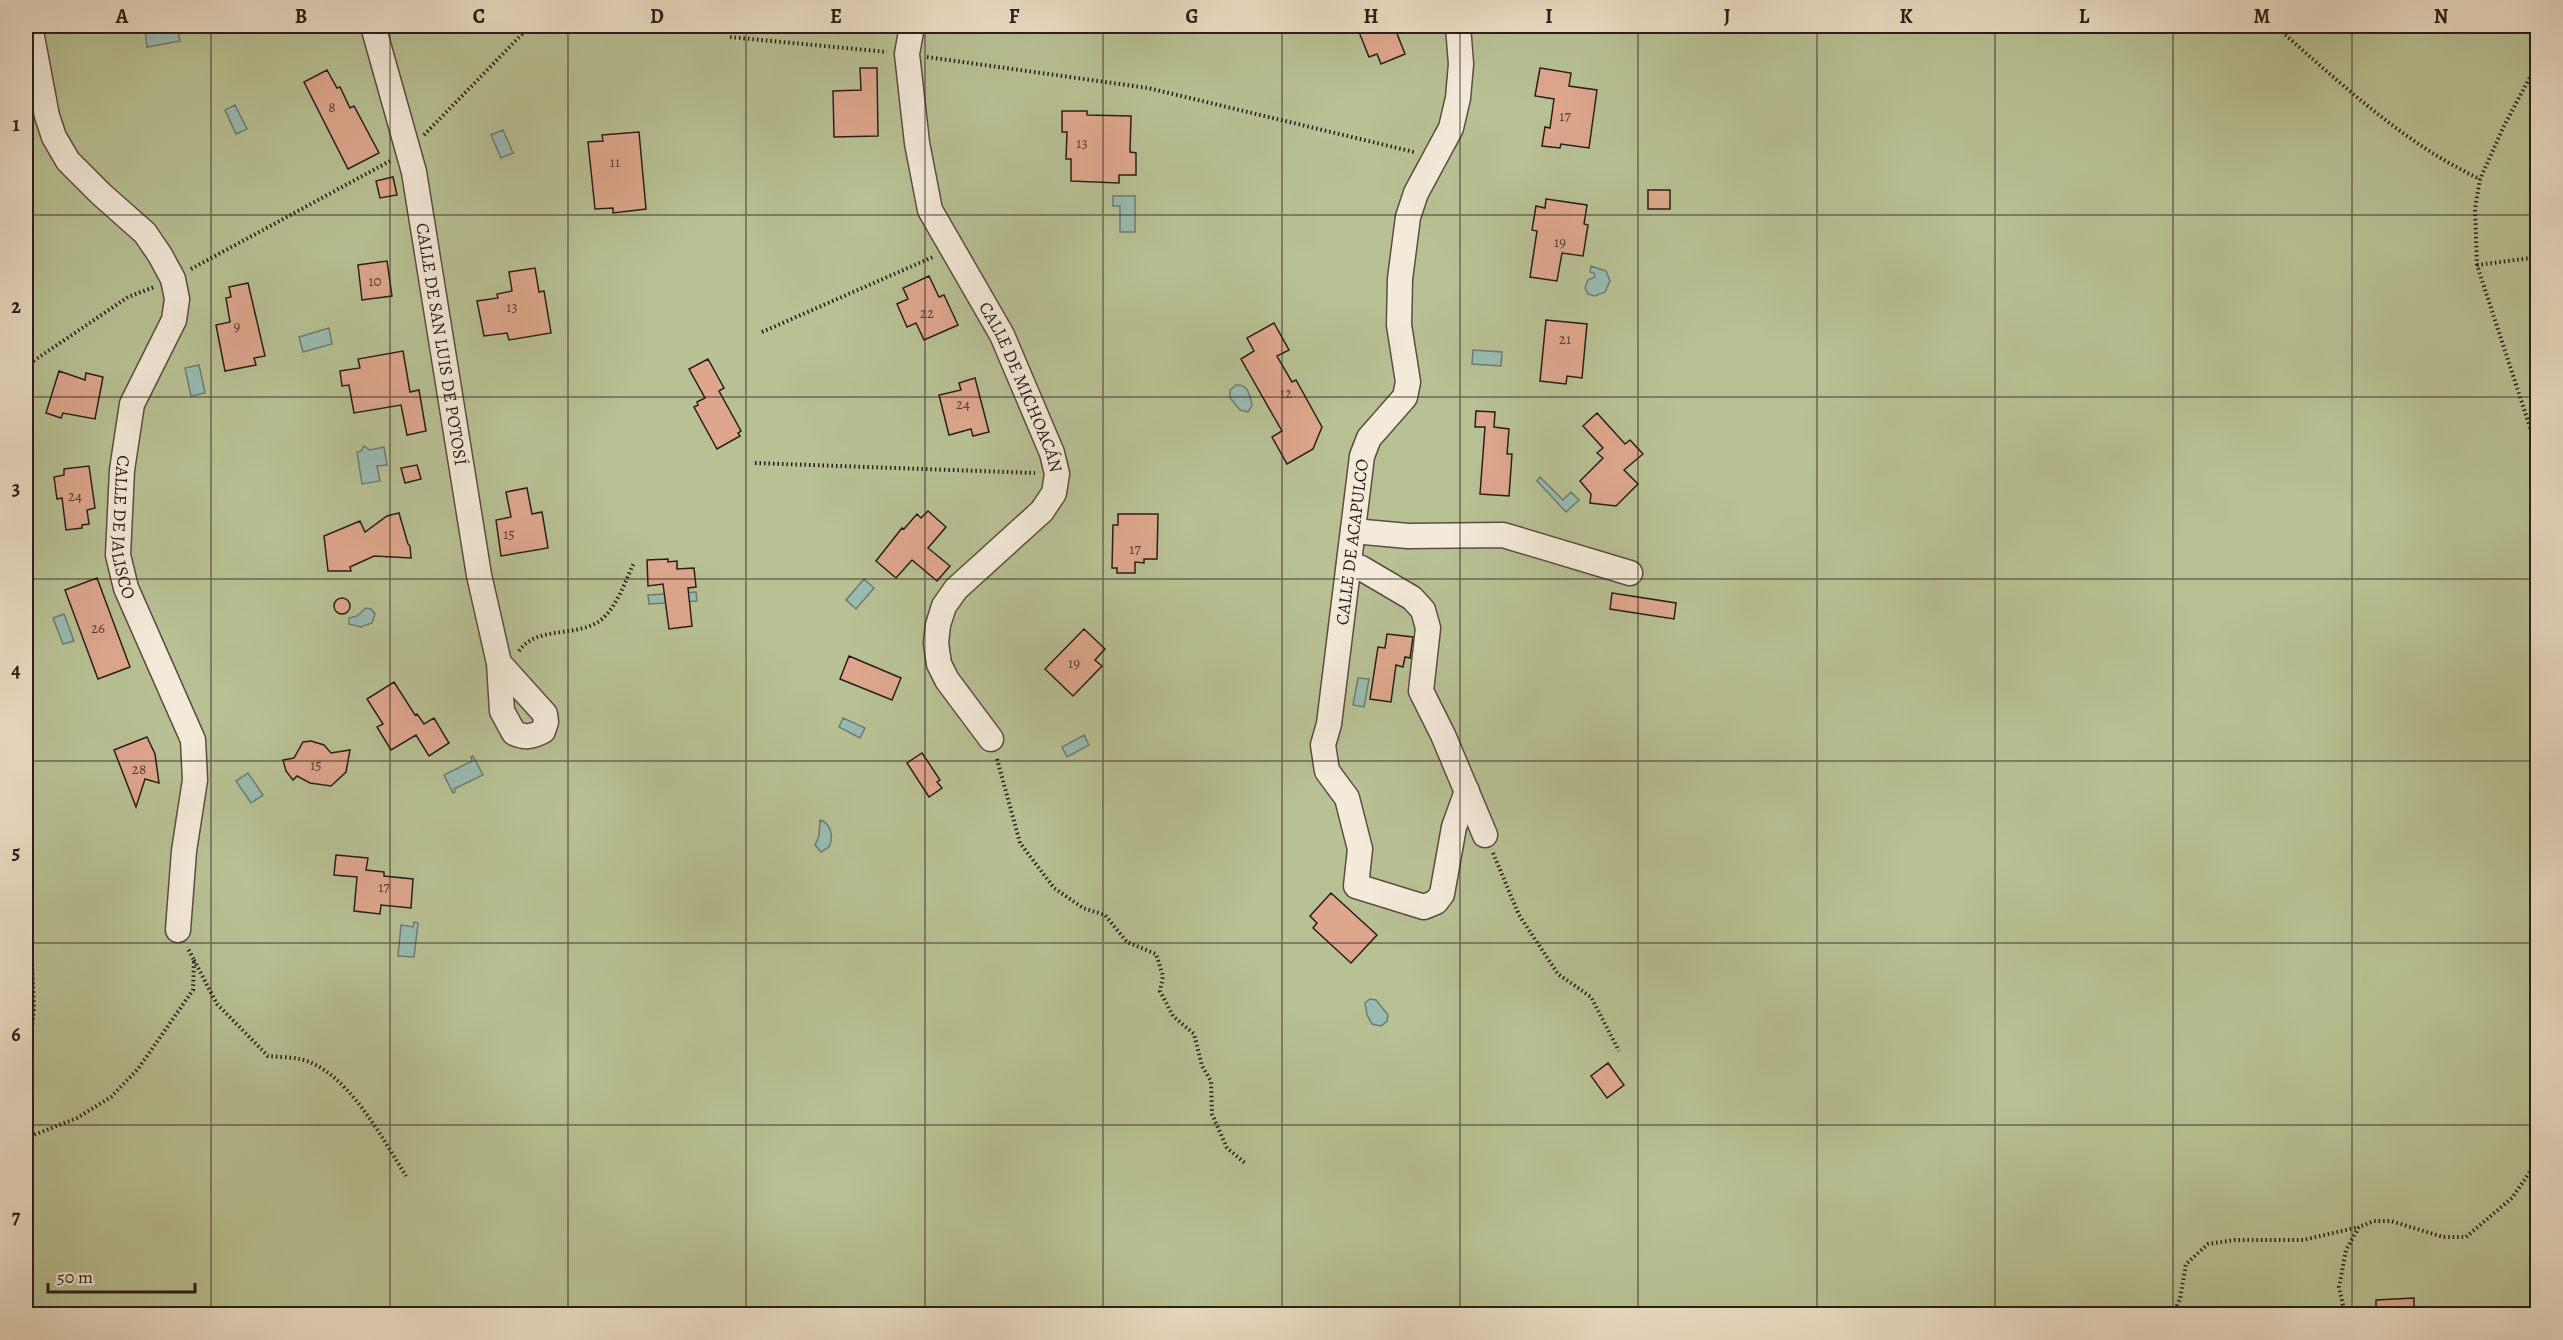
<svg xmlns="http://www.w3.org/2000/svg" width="2563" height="1340" viewBox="0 0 2563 1340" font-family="Alegreya,serif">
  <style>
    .green { fill: #b8c194; stroke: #716f56; stroke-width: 1.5 }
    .water { fill: #99bcb2; stroke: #6d7c75; stroke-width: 1.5 }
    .building { fill: #dea78d; stroke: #2a1d19; stroke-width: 1.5 }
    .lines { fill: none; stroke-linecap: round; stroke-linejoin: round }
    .minor-casing { stroke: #5a4d44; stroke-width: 27 }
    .path { stroke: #2a1d19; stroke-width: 4; stroke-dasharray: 1.5 3; stroke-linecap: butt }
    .minor { stroke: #f3ead9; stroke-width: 24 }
    .grid { fill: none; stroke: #2a1d19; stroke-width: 1.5; stroke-opacity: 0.55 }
    .labels { text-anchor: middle; stroke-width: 4.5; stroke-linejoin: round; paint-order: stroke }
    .number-label { font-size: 15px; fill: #574036 }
    .street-label { font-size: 18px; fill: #2a1d19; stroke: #f3ead9 }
    .neatline { fill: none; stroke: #2a1d19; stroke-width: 2 }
    .grid-label { font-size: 20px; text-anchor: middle; font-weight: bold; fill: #2a1d19 }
  </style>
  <rect width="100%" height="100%" fill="#ecdec5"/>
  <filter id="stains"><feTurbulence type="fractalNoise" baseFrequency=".00333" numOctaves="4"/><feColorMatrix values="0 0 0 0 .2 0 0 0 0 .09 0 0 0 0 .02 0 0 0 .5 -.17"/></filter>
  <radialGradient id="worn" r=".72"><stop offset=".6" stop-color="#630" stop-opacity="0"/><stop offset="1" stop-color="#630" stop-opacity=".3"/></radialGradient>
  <path class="green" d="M 26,26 L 2537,26 L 2537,1314 L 26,1314 Z"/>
  <path class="water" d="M 166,26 L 177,26 L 180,41 L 147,47 L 145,31 L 166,28 Z
    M 235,105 L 247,129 L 236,134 L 225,110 Z
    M 503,130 L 513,153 L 501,158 L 491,135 Z
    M 1113,196 L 1135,196 L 1135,232 L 1120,232 L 1120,206 L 1113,206 Z
    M 1591,266 L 1606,271 L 1610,281 L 1605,292 L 1595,296 L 1588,294 L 1585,288 L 1588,280 L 1595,277 L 1594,273 L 1590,272 Z
    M 329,328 L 332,344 L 303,352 L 299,337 Z
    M 1473,350 L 1502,352 L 1501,366 L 1472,364 Z
    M 199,365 L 205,393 L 191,396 L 185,368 Z
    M 1236,385 C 1248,384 1250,395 1252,405 L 1248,412 L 1240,410 L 1230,398 L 1230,390 Z
    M 364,446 L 370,450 L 384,447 L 387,465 L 377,466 L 380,481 L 362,484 L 357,452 L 361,451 Z
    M 1540,477 L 1563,500 L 1571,492 L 1579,500 L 1566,512 L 1537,481 Z
    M 864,579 L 874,588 L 856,609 L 846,600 Z
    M 696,592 L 697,601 L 649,604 L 648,595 Z
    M 366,608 L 371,609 L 375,614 L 372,623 L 361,627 L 349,624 L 349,618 L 357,616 Z
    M 64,614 L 74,641 L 63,644 L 53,618 Z
    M 1358,678 L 1369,679 L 1364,707 L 1353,705 Z
    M 843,718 L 865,728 L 860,738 L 839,727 Z
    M 1084,735 L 1089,745 L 1067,757 L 1062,747 Z
    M 473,756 L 483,775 L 454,789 L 455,792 L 453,793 L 444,775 L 472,761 L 471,757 Z
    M 248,773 L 263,795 L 251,803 L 236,781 Z
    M 820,820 C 831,823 834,837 829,847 L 821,852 L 815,845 L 819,836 Z
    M 414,922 L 418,923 L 414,957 L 398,956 L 401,925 L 413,927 Z
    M 1370,999 L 1376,1000 L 1388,1015 L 1387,1021 L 1381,1026 L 1372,1024 L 1367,1015 L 1365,1003 Z"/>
  <path class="building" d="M 1375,26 L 1394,26 L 1405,54 L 1381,64 L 1377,54 L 1369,57 L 1359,32 Z
    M 860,68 L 877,68 L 878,136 L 834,137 L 833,91 L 861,90 Z
    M 1540,68 L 1571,73 L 1569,86 L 1597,90 L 1589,148 L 1561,144 L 1560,148 L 1542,146 L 1545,127 L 1550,128 L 1554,99 L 1535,96 Z
    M 327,70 L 337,88 L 340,87 L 350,108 L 354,106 L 379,153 L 348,169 L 304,82 Z
    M 1062,111 L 1087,111 L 1087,115 L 1131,116 L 1130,152 L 1136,153 L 1136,175 L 1119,175 L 1119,183 L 1071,181 L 1071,159 L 1066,159 L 1067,132 L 1062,132 Z
    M 639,132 L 646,209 L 613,213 L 613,208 L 595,209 L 588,142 L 603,141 L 602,135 Z
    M 393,177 L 397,195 L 380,198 L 376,181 Z
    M 1648,190 L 1670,190 L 1670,209 L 1648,209 Z
    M 1546,199 L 1587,205 L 1584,224 L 1588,225 L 1583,256 L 1562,253 L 1557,281 L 1530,277 L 1537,231 L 1532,230 L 1536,206 L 1545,208 Z
    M 387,261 L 392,296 L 362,300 L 358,265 Z
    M 535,268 L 539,292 L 544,291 L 551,333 L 509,340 L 507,333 L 484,336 L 477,301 L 498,298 L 497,294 L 512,291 L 509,272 Z
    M 929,276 L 939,297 L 944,295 L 958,325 L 924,340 L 916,323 L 907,327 L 897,304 L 908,299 L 903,288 Z
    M 248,283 L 265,356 L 254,358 L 256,365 L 225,371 L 216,325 L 230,322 L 226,298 L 231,297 L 229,287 Z
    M 1546,320 L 1587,324 L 1582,378 L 1567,376 L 1566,384 L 1540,381 Z
    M 1274,323 L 1289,350 L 1277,356 L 1292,382 L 1296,380 L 1322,427 L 1313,449 L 1287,464 L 1272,437 L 1282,431 L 1241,359 L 1254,351 L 1247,338 Z
    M 403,351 L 410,392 L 419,390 L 426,431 L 407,435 L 401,405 L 354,413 L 349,385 L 342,386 L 340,371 L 360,368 L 358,359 Z
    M 708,359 L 724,388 L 719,391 L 741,431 L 738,433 L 740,436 L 717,449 L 694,407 L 698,405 L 697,402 L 705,398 L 689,369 Z
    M 59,371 L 85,380 L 86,373 L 103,377 L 95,419 L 63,413 L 61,418 L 46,413 Z
    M 975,378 L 989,432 L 973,436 L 971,429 L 949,435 L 939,395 L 961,390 L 959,383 Z
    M 1476,411 L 1495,412 L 1494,427 L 1509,429 L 1507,454 L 1512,454 L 1509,496 L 1480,494 L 1485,427 L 1475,427 Z
    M 1597,413 L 1625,444 L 1630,440 L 1643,454 L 1624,470 L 1638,484 L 1616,506 L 1590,503 L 1591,494 L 1580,481 L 1603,458 L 1597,453 L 1603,448 L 1583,426 Z
    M 417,465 L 421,479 L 405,483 L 401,468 Z
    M 89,466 L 95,508 L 87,510 L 89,524 L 82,525 L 82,528 L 66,530 L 62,498 L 57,499 L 54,477 L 64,475 L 64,469 Z
    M 527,488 L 532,514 L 542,512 L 548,548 L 501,556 L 496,520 L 511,517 L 506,492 Z
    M 928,511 L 946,527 L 928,548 L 950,566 L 937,581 L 912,560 L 896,578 L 876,561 L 902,528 L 904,529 L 917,514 L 921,518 Z
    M 399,513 L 408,544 L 410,546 L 411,558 L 374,556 L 350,567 L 351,571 L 328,571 L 324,536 L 360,521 L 365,532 L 387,516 Z
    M 1118,514 L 1158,514 L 1157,559 L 1144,559 L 1144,563 L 1135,562 L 1135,573 L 1117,573 L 1117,568 L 1112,568 L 1113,525 L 1118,525 Z
    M 668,559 L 668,562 L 677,561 L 677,569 L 694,568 L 696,587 L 688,588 L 692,626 L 669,629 L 663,584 L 648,586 L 647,560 Z
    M 97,578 L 130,667 L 98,679 L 65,590 Z
    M 1612,593 L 1676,603 L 1674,619 L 1610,609 Z
    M334 606a8 8 0 1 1 16 0a8 8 0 1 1-16 0Z
    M 1084,629 L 1105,649 L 1095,660 L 1102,666 L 1073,696 L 1045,669 Z
    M 1387,634 L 1413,637 L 1410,658 L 1405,657 L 1403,667 L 1396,665 L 1391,702 L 1370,699 L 1378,647 L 1385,648 Z
    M 849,656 L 901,678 L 892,700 L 840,679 Z
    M 394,682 L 415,715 L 417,714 L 424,724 L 434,718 L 449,743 L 429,756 L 416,735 L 391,750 L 377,727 L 383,724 L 367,699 Z
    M 147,737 L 155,754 L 159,783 L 145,779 L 136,807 L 114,750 Z
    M 311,741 L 324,745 L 331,753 L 350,750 L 346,772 L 331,786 L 310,783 L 297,776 L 293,780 L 286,771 L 283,760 L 294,758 L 303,742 Z
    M 922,753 L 940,780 L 937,782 L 942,788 L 929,797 L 907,763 Z
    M 336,855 L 368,858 L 366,870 L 384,872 L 384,876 L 413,879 L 411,908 L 381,905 L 380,914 L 354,911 L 357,877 L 334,875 Z
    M 1331,893 L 1377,935 L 1351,963 L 1313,928 L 1317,923 L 1310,916 Z
    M 1608,1063 L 1624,1085 L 1607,1098 L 1591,1076 Z
    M 2414,1298 L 2414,1314 L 2376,1314 L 2376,1300 Z"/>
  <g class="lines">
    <defs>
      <g id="minor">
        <path id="s1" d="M 30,26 L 47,116 L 54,137 L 68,161 L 101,194 L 145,233 L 160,255 L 173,279 L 177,299 L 174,320 L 132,404 L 122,470 L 118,555 L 126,588 L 193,740 L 195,780 L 184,851 L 178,930"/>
        <path id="s2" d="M 373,26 L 414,172 L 479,575 L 499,663 L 502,711 L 514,733 C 525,738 532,737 543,731 L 546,722 L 545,714 L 499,663"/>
        <path id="s3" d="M 912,26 L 907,54 L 917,143 L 930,210 L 1002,335 L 1052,453 L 1057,474 L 1054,493 L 1042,511 L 956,589 L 944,606 L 938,625 L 936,643 L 939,664 L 947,680 L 991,739"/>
        <path d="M 1458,26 L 1461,64 L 1458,98 L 1451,128 L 1416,193 L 1408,217 L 1400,279 L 1399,325 L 1408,382 L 1405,397 L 1369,438 L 1362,456 L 1329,724 L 1323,745 L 1327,771 L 1347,798 L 1360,849 L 1356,886 L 1424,907 L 1436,902 L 1442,894 L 1454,827 L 1467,791"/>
        <path d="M 1353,531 L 1408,536 L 1503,535 L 1630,573"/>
        <path d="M 1349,564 L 1361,568 L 1412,598 L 1423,610 L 1428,628 L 1421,691 L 1443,735 L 1485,835"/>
      </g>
    </defs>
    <use href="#minor" class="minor-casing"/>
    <path class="path" d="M 2275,26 C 2340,82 2401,142 2480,179
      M 730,37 L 887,52
      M 927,57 L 1148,88 L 1414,152
      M 2538,62 L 2504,126 L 2480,179 L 2475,209 L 2477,265 L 2538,452
      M 424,135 L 530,26
      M 2477,265 L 2538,257
      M 191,269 L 390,161
      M 762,332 L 933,257
      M 26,366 L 128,297 L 154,287
      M 755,463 L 1035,473
      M 519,651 C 537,625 577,638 601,620 C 617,607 625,581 634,563
      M 997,759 L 1020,843 L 1054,888 L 1083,908 L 1105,915 L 1127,942 L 1156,954 L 1163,976 L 1160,991 L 1173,1016 L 1194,1034 L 1202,1066 L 1211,1081 L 1212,1114 L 1227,1148 L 1245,1163
      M 26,816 L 34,1009 L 29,1052 L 26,1057
      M 1493,853 L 1519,915 L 1558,974 L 1591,997 L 1619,1051
      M 194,960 L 217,1004 L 268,1056 C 278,1057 290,1057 300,1059 C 347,1070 382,1138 406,1176
      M 26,1138 L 77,1118 L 111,1097 L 138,1069 L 193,990 L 194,960 L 187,947
      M 2173,1314 L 2180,1299 L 2186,1264 L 2208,1244 L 2235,1240 L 2303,1240 L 2359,1227
      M 2345,1314 L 2339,1287 L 2346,1250 L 2359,1227 L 2374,1221 L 2391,1221 L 2443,1237 L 2466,1237 L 2512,1198 L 2538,1160"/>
    <use href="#minor" class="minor"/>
  </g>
  <path class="grid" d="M 211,26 L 211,1314M 390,26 L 390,1314M 568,26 L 568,1314M 746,26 L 746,1314M 925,26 L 925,1314M 1103,26 L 1103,1314M 1282,26 L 1282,1314M 1460,26 L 1460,1314M 1638,26 L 1638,1314M 1817,26 L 1817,1314M 1995,26 L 1995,1314M 2173,26 L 2173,1314M 2352,26 L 2352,1314M 26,215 L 2538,215M 26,397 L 2538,397M 26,579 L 2538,579M 26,761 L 2538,761M 26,943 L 2538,943M 26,1125 L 2538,1125"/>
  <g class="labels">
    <g class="number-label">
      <text x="332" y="112">8</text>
      <text x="1565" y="121">17</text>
      <text x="1082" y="148">13</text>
      <text x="615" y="167">11</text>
      <text x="1560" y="247">19</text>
      <text x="375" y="286">10</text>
      <text x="512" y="312">13</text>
      <text x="927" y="318">22</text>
      <text x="237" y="331">9</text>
      <text x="1565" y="344">21</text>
      <text x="1286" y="398">12</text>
      <text x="963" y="409">24</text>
      <text x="75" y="501">24</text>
      <text x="509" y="539">15</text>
      <text x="1135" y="554">17</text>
      <text x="98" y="633">26</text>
      <text x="1074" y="668">19</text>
      <text x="316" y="770">15</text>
      <text x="139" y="774">28</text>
      <text x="384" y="892">17</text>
    </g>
    <g class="street-label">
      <text dy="6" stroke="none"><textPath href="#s2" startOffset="326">CALLE DE SAN LUIS DE POTOSÍ</textPath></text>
      <text dy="6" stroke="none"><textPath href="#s3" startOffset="386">CALLE DE MICHOACÁN</textPath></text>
      <text dy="6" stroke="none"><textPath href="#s1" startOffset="561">CALLE DE JALISCO</textPath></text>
      <text transform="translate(1352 542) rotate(-83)" y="6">CALLE DE ACAPULCO</text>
    </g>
  </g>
  <rect width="2563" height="1340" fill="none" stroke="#ecdec5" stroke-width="66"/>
  <path d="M48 1283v9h147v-9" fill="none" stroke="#2a1d19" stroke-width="3"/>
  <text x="57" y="1283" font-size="18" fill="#2a1d19" stroke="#f3ead9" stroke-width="4.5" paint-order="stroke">50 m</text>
  <rect x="33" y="33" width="2497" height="1274" class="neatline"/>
  <g class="grid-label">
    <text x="122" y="23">A</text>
    <text x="301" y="23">B</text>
    <text x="479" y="23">C</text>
    <text x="657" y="23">D</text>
    <text x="836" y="23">E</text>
    <text x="1014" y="23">F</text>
    <text x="1192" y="23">G</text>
    <text x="1371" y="23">H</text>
    <text x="1549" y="23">I</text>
    <text x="1727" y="23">J</text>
    <text x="1906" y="23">K</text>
    <text x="2084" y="23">L</text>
    <text x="2262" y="23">M</text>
    <text x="2441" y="23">N</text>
    <text x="16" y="131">1</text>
    <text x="16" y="313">2</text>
    <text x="16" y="495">3</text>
    <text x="16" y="677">4</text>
    <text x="16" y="859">5</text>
    <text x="16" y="1041">6</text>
    <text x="16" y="1223">7</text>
  </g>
  <rect width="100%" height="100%" filter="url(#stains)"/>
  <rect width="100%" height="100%" fill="url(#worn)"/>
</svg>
